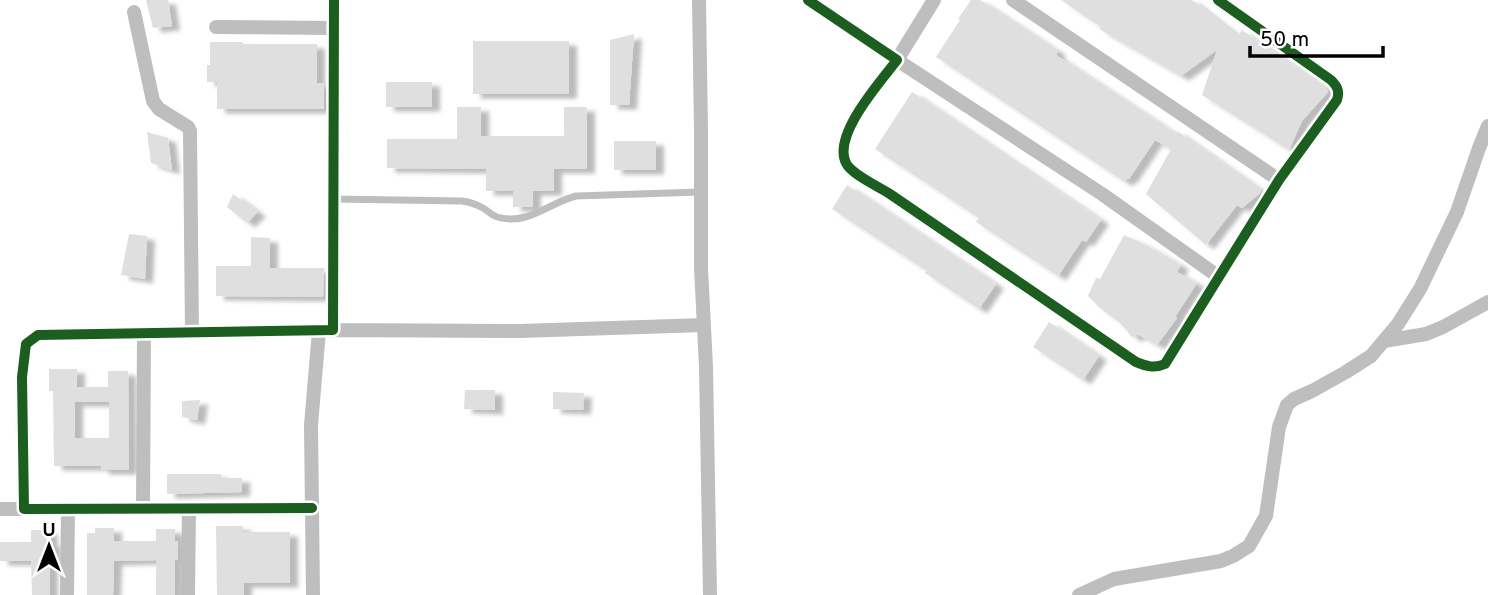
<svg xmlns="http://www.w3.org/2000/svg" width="1488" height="595" viewBox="0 0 1488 595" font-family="Overpass,sans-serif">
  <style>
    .building { fill: #dfdfdf; fill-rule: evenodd; filter: url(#shadow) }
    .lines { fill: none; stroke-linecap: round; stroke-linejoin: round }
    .lane { stroke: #bebebe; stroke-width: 7 }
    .street { stroke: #bebebe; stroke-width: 14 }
    .cycleway-casing { stroke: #fff; stroke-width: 15 }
    .cycleway { stroke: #1b5e20; stroke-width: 10 }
  </style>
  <defs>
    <filter id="shadow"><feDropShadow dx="8" dy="4.5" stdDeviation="2" flood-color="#0004"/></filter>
  </defs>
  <rect width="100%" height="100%" fill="#fff"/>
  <path class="building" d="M 146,0 L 168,0 L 172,26 L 153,28 Z
    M 971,0 L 980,0 L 1058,51 L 1056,55 L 1176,134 L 1177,131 L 1261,190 L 1260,193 L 1242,208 L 1237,205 L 1206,245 L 1146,194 L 1171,149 L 1155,140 L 1129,179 L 1127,178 L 1125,182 L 936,57 L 960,20 L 958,19 Z
    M 1061,0 L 1192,0 L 1238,36 L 1242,30 L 1325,87 L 1328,92 L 1302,121 L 1289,150 L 1202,95 L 1217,50 L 1181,76 L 1099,29 L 1101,27 Z
    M 634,34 L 629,105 L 610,105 L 610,40 Z
    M 473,41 L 569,41 L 569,94 L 473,94 Z
    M 210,42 L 243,42 L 243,44 L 317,44 L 317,83 L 324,83 L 324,109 L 217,109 L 217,82 L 207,82 L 207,65 L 210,65 Z
    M 386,82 L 432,82 L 432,107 L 386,107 Z
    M 912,92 L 1101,220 L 1086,242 L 1082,240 L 1058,276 L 976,222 L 979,218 L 875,149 Z
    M 457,107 L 481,107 L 481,136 L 564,136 L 564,107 L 587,107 L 587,169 L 554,169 L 554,191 L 533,191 L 533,207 L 513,207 L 513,191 L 486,191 L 486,169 L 387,168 L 387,139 L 457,139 Z
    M 147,132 L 168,138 L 172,170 L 151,163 Z
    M 614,141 L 656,141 L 656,170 L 614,170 Z
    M 847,185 L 996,284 L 979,309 L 925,273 L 927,271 L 832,209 Z
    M 233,194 L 258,212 L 247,223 L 227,207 Z
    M 129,234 L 147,236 L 145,279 L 121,275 Z
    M 1124,235 L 1148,246 L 1181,265 L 1177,272 L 1197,283 L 1175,317 L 1177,318 L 1157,345 L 1137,334 L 1133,338 L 1119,322 L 1100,308 L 1088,296 L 1096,278 L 1100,279 Z
    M 251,237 L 270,238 L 270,268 L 324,268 L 323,297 L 216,296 L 216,266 L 251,266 Z
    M 1049,322 L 1099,356 L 1083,380 L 1033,347 Z
    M 49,369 L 77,369 L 77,387 L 108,387 L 108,371 L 128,371 L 129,470 L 101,470 L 101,466 L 54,466 L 53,391 L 49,391 ZM 75,402 L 109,402 L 109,438 L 75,438 Z
    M 465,390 L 495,390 L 495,410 L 464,409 Z
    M 553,392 L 584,393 L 583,410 L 553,409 Z
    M 200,400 L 197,420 L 182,417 L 182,401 Z
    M 167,474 L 221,474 L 221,478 L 242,478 L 242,492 L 167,494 Z
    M 216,526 L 243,526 L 243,532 L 290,532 L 290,583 L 244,583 L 244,595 L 217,595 Z
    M 95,528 L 114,528 L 114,541 L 156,541 L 156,529 L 175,529 L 175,541 L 178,541 L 178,560 L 175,560 L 175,595 L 156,595 L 156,560 L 114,561 L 113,595 L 87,595 L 87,533 L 95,533 Z
    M 31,530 L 50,530 L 50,542 L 53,542 L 53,560 L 50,560 L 50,595 L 32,595 L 31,561 L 0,561 L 0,542 L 31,542 Z"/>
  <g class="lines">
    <path class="lane" d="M 334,199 L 462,201 C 469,202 476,204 483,208 C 488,211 491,215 497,217 C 528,226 548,203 576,196 L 701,192"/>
    <path class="street" d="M 699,0 L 701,130 L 701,268 L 706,367 L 710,595
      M 808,0 L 897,60 C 881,81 832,135 846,163 C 852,175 878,186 890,194 L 1136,362 C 1146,366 1154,369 1165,364 L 1279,180 L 1337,100 C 1340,91 1337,86 1331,80 L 1218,0
      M 934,0 L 897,60 L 1102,194 L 1219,277
      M 1013,0 L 1279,180
      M 134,12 L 153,101 L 159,109 L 188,127 L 190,131 L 192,332
      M 216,27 L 334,28
      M 333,330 L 520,331 L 704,325
      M 1384,341 L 1426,334 L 1443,327 L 1488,302
      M 312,508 L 24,509 L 22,377 L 26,344 L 38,335 L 333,330 L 334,0
      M 0,509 L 24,509
      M 143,509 L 144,333
      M 67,595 L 68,509
      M 188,595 L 189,508
      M 313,595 L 311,425 L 319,331
      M 1079,595 L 1114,579 L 1221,561 L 1233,556 L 1249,546 L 1266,516 L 1279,427 L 1287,405 L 1294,399 L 1312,391 L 1346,372 L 1371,356 L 1398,324 L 1420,289 L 1457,212 L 1479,148 L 1488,126"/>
    <defs>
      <path id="cycleway" d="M 808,0 L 897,60 C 881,81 832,135 846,163 C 852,175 878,186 890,194 L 1136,362 C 1146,366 1154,369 1165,364 L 1279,180 L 1337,100 C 1340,91 1337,86 1331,80 L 1218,0
        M 312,508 L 24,509 L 22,377 L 26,344 L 38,335 L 333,330 L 334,0"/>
    </defs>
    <use href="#cycleway" class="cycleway-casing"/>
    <use href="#cycleway" class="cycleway"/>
  </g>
  <g transform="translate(49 546)" stroke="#ffffff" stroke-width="5" paint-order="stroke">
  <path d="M0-5L12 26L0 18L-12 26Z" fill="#000000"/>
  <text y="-10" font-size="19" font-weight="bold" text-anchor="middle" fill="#000000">U</text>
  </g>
  <path d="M1250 46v10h133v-10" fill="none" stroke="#000000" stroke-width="3.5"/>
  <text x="1260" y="46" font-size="21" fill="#000000" stroke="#ffffff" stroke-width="5" paint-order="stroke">50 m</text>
</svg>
